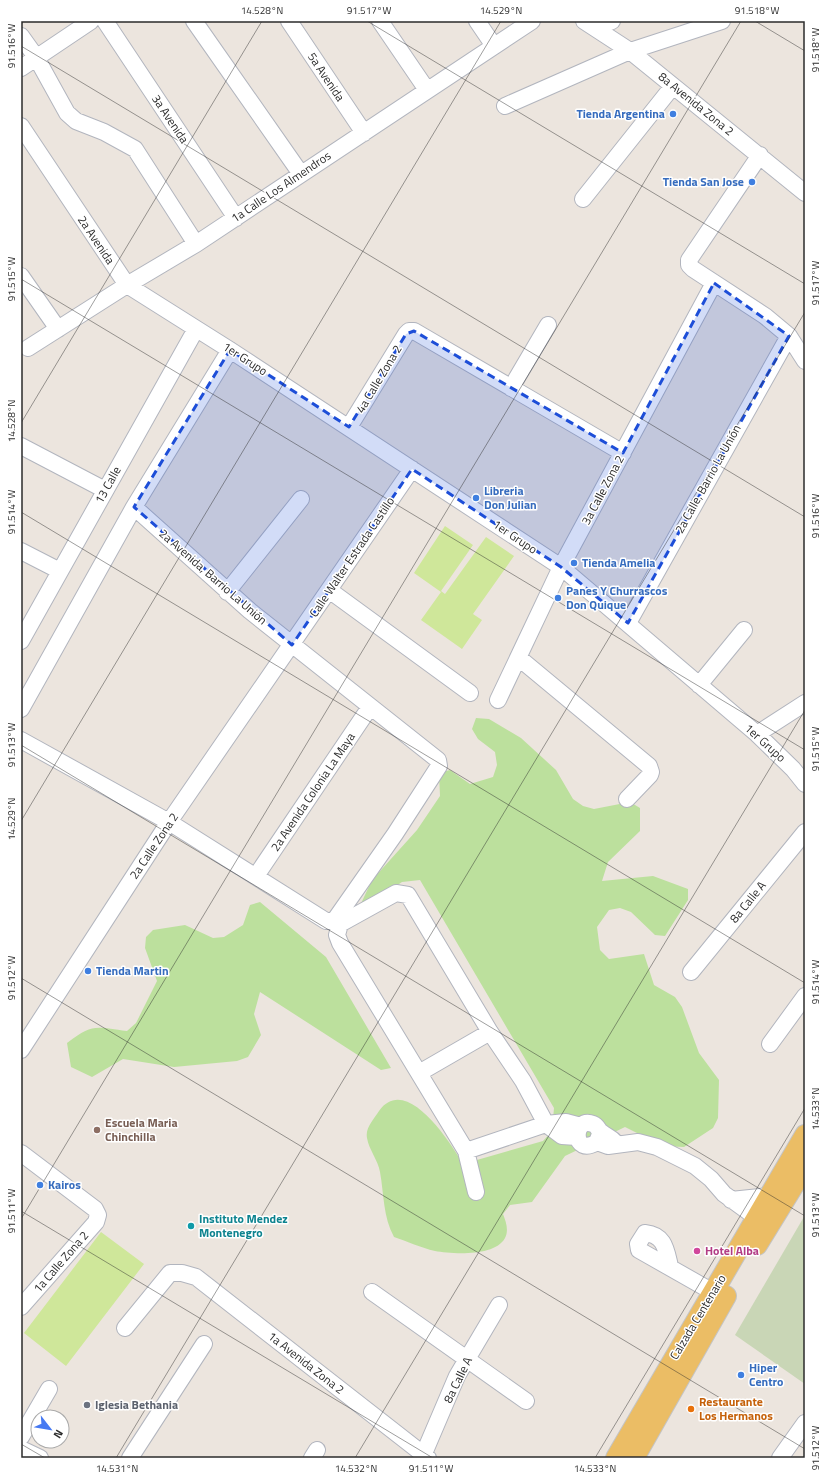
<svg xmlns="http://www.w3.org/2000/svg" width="826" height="1479" viewBox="0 0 826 1479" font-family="'Titillium Web',sans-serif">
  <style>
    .green { fill: #bce09d }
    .cemetery { fill: #c9d6b6 }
    .pitch { fill: #cfe79a }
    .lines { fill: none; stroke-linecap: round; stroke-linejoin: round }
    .minor-casing { stroke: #b2b5be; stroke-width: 18 }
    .major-casing { stroke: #c4c4c4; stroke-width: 22 }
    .minor { stroke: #fff; stroke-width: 16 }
    .major { stroke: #ebbd65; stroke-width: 20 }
    .marked { fill: #1d4ed8; fill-opacity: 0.2; stroke: #1d4ed8; stroke-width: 3; stroke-dasharray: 8 5; stroke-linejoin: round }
    .ticks { fill: none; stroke: #2b2b2b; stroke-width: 1; stroke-opacity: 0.45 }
    .shop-dot { fill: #3f7fe0; stroke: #fff; stroke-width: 1.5 }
    .education-dot { fill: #8d6e63; stroke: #fff; stroke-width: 1.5 }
    .culture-dot { fill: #0f9aa8; stroke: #fff; stroke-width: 1.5 }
    .hotel-dot { fill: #d1479c; stroke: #fff; stroke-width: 1.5 }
    .worship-dot { fill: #6b7280; stroke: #fff; stroke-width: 1.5 }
    .food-dot { fill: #e8710a; stroke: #fff; stroke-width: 1.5 }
    .labels { text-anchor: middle; stroke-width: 3; stroke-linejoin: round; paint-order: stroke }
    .street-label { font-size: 12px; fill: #2b2b2b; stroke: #fff }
    .shop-label { font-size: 12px; font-weight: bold; fill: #366cbe; stroke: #fff; text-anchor: start }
    .education-label { font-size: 12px; font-weight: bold; fill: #785e54; stroke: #fff; text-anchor: start }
    .culture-label { font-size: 12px; font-weight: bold; fill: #0d838f; stroke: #fff; text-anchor: start }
    .hotel-label { font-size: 12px; font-weight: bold; fill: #b23c85; stroke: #fff; text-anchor: start }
    .food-label { font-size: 12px; font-weight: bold; fill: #c56008; stroke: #fff; text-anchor: start }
    .worship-label { font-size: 12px; font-weight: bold; fill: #5b616d; stroke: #fff; text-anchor: start }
    .neatline { fill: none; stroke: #2b2b2b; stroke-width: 1.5 }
    .ticks-label { font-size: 10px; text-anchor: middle; fill: #2b2b2b }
  </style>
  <rect width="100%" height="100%" fill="#ece5de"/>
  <path class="green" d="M 476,718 L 489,719 L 521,738 L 556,770 L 573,799 L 583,806 L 594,809 L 630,802 L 640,808 L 640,831 L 608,862 L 602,881 L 653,876 L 688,889 L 688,900 L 665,936 L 655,935 L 631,912 L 620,908 L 609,910 L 597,927 L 600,950 L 609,959 L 644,954 L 654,985 L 675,997 L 682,1007 L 699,1053 L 719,1080 L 718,1118 L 713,1128 L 684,1147 L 663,1146 L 625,1127 L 565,1156 L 532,1202 L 510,1205 L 503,1214 C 506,1222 509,1230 505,1238 C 495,1257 452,1254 435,1251 C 421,1248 407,1241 394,1237 C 383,1217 384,1194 380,1172 C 378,1160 369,1150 367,1138 C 365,1128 374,1119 379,1111 C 406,1073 450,1142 463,1164 L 543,1141 L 552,1131 L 554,1108 L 420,880 L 402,882 L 357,912 L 372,880 L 417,830 L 440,796 L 439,773 L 450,770 L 470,784 L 493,777 L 497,765 L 495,752 L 478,739 L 472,729 Z
    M 260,902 L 326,957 L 391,1068 L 381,1070 L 260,992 L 254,1014 L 261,1035 L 248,1057 L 237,1061 L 174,1067 L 123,1059 L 92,1077 L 71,1067 L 67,1043 C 93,1023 95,1027 127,1031 L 136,1023 L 157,981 L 145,948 L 146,937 L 153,930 L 185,925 L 213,938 L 224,937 L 243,925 L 250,905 Z"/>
  <path class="cemetery" d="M 805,1215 L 805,1384 L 735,1335 Z"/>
  <path class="pitch" d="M 445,526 L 473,545 L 441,591 L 445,594 L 486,537 L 514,556 L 473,614 L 482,620 L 462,649 L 421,620 L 441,592 L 414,573 Z
    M 101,1232 L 144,1264 L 66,1366 L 24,1333 Z"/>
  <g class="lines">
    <defs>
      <path id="minor" d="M 105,21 L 236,218
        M 194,21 L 301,174
        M 289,21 L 364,133
        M 380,21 L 427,90
        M 477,21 L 494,46
        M 584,21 L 630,51 L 805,193
        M 595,28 L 612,21
        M 21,36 L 36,57 L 67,113 L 76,121 L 104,132 L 135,149 L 196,244
        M 21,68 L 91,21
        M 505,106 L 630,51 L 722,21
        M 21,126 L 127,285 L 230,350 L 561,567 L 757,734 L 793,769 L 805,784
        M 760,155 L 689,260 L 689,265 L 693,269 L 765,316 L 789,336 L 805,361
        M 583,199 L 673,86
        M 21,276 L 58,329
        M 28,348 L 127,285 L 196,244 L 532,21
        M 511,388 L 548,325
        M 349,427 L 406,334 L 409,331 L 414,331 L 623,453
        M 21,446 L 105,490
        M 21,551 L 60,571
        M 329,590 L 470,693
        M 227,592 L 301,499
        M 628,623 L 789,336
        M 21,641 L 196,329
        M 519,658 L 649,766 L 651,772 L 650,775 L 627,799
        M 699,685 L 744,630
        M 498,700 L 561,567 L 714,283
        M 21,709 L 134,507 L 230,350
        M 757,734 L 805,703
        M 21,740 L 169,822 L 326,921 L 334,921 L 395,834 L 439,766 L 438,760 L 250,611 L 134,507
        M 256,876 L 370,707
        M 691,972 L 805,832
        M 770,1044 L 805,996
        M 21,1050 L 169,822 L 412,469
        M 419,1073 L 490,1032
        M 600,1134 L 597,1142 C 572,1158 572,1116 593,1124 C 598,1126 598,1130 601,1132 C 607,1137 611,1137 616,1143
        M 597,1142 L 608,1146 L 638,1142 L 657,1147 L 695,1166 L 711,1179 L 724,1194 L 757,1218
        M 466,1151 L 546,1124 L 562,1136 L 577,1137
        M 21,1153 L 95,1209 L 98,1215 L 96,1222 L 21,1307
        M 476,1192 L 466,1151 L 340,943 L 337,935 L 340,924 L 396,893 L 408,895 L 490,1032 L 523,1081 L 546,1124 L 566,1122 L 581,1126
        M 731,1200 L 770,1196
        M 670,1266 C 666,1250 665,1235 645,1233 L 638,1244 L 639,1250 L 713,1292
        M 372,1292 L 526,1401
        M 125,1328 L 170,1273 L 182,1273 L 196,1277 L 428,1458
        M 21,1437 L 49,1389
        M 21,1449 L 40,1458
        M 130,1458 L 204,1344
        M 312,1458 L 317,1450
        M 422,1458 L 457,1376 L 499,1305
        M 780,1458 L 805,1423"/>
      <path id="major" d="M 757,1245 L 805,1167
        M 616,1458 L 805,1135
        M 634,1458 L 726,1296"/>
    </defs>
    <use href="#minor" class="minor-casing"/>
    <use href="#major" class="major-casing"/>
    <use href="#minor" class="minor"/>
    <use href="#major" class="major"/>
  </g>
  <path class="marked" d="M 714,283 L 789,336 L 628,623 L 561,567 L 412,469 L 292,645 L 134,507 L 230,350 L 349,427 L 406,334 L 414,331 L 623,453 Z"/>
  <path class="ticks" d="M 367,21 L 805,284M 755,21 L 805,51M 21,25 L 23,21M 21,46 L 805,517M 21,279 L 805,750M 21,423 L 262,21M 21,512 L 805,983M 21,745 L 805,1216M 21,821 L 501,21M 21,978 L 805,1449M 21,1211 L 433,1458M 21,1219 L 741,21M 21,1444 L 45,1458M 116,1458 L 805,312M 355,1458 L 805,710M 595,1458 L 805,1108"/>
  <g class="shop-dot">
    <circle cx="673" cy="114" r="4"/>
    <circle cx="752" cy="182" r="4"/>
    <circle cx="476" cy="498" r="4"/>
    <circle cx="574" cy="563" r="4"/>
    <circle cx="558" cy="598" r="4"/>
    <circle cx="88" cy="971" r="4"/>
    <circle cx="40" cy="1185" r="4"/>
    <circle cx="741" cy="1375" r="4"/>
  </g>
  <circle class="education-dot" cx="97" cy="1130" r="4"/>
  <circle class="culture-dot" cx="191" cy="1226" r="4"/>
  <circle class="hotel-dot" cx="697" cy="1251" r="4"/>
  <circle class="worship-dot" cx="87" cy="1405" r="4"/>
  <circle class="food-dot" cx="691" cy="1409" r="4"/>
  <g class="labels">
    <g class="street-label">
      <text transform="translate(326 77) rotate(56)" y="4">5a Avenida</text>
      <text transform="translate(696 104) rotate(39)" y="4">8a Avenida Zona 2</text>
      <text transform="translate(170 119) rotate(56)" y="4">3a Avenida</text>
      <text transform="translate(281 187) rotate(-34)" y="4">1a Calle Los Almendros</text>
      <text transform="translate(96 240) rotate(56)" y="4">2a Avenida</text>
      <text transform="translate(245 359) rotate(33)" y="4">1er Grupo</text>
      <text transform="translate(379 379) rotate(-59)" y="4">4a Calle Zona 2</text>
      <text transform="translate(708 479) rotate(-61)" y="4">2a Calle, Barrio La Unión</text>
      <text transform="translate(108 485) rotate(-61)" y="4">13 Calle</text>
      <text transform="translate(603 490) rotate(-62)" y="4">3a Calle Zona 2</text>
      <text transform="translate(515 537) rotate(34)" y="4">1er Grupo</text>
      <text transform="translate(352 557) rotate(-56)" y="4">Calle Walter Estrada Castillo</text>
      <text transform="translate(213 577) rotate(41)" y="4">2a Avenida, Barrio La Unión</text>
      <text transform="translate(765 743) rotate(42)" y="4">1er Grupo</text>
      <text transform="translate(313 792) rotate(-56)" y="4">2a Avenida Colonia La Maya</text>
      <text transform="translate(154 846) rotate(-56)" y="4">2a Calle Zona 2</text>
      <text transform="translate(748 902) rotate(-51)" y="4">8a Calle A</text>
      <text transform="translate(61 1262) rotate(-49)" y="4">1a Calle Zona 2</text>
      <text transform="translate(698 1317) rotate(-59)" y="4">Calzada Centenario</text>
      <text transform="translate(306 1363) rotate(38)" y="4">1a Avenida Zona 2</text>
      <text transform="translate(458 1380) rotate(-64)" y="4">8a Calle A</text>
    </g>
    <g class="shop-label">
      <text x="665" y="118" text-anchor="end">Tienda Argentina</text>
      <text x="744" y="186" text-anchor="end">Tienda San Jose</text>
      <text x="484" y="495">Libreria<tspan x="484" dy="14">Don Julian</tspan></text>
      <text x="582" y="567">Tienda Amelia</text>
      <text x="566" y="595">Panes Y Churrascos<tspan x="566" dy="14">Don Quique</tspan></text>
      <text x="96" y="975">Tienda Martin</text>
      <text x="48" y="1189">Kairos</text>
      <text x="749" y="1372">Hiper<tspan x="749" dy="14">Centro</tspan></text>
    </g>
    <g class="education-label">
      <text x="105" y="1127">Escuela Maria<tspan x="105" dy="14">Chinchilla</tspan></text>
    </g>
    <g class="culture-label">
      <text x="199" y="1223">Instituto Mendez<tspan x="199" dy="14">Montenegro</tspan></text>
    </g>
    <g class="hotel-label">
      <text x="705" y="1255">Hotel Alba</text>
    </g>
    <g class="food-label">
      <text x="699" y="1406">Restaurante<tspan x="699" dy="14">Los Hermanos</tspan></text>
    </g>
    <g class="worship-label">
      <text x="95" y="1409">Iglesia Bethania</text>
    </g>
  </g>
  <rect width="826" height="1479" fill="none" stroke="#ffffff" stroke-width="44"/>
  <g transform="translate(50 1429) rotate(121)"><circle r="19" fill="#ffffff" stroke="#aaaaaa"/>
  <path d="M0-3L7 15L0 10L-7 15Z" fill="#4679f2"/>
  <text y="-6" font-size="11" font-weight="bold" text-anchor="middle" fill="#2b2b2b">N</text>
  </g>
  <rect x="22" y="22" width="782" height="1435" class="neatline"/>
  <g class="ticks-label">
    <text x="262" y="14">14.528°N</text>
    <text x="369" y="14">91.517°W</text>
    <text x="501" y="14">14.529°N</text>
    <text x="757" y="14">91.518°W</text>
    <text transform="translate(11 46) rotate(-90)" y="4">91.516°W</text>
    <text transform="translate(815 50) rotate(-90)" y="4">91.518°W</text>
    <text transform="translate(11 279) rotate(-90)" y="4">91.515°W</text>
    <text transform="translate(815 283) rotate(-90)" y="4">91.517°W</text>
    <text transform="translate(11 421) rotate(-90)" y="4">14.528°N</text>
    <text transform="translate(11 512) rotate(-90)" y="4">91.514°W</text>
    <text transform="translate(815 516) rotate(-90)" y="4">91.516°W</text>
    <text transform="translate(11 745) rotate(-90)" y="4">91.513°W</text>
    <text transform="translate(815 749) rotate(-90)" y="4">91.515°W</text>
    <text transform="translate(11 819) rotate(-90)" y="4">14.529°N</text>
    <text transform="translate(11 978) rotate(-90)" y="4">91.512°W</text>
    <text transform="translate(815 982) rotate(-90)" y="4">91.514°W</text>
    <text transform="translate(815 1109) rotate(-90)" y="4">14.533°N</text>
    <text transform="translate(11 1211) rotate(-90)" y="4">91.511°W</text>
    <text transform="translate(815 1215) rotate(-90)" y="4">91.513°W</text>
    <text transform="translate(815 1448) rotate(-90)" y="4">91.512°W</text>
    <text x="117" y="1472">14.531°N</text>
    <text x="356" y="1472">14.532°N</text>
    <text x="431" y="1472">91.511°W</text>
    <text x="595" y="1472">14.533°N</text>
  </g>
</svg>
